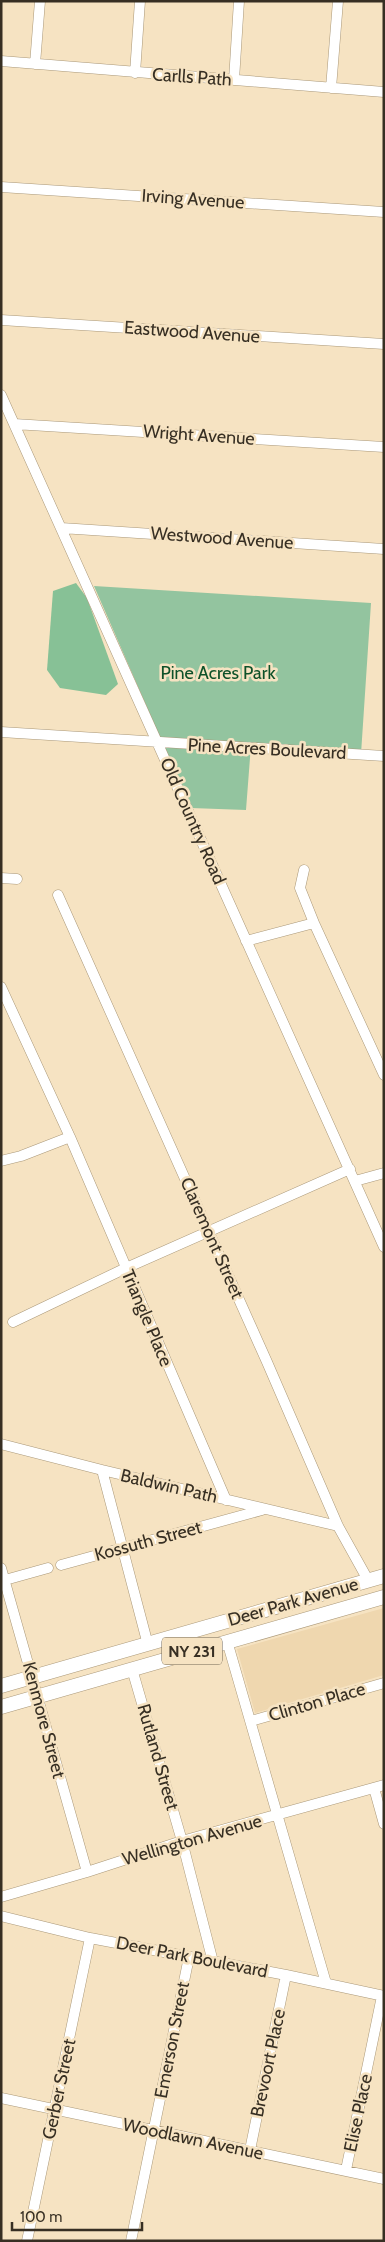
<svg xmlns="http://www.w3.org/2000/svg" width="385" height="2242" viewBox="0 0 385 2242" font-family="Cabin,sans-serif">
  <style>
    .built { fill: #efd7af }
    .green { fill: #93c49f }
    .forest { fill: #87c196 }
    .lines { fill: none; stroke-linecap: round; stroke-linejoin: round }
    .minor-casing { stroke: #aa9879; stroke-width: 11 }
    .major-casing { stroke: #aa9879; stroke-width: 15 }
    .minor { stroke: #fff; stroke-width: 10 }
    .major { stroke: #fff; stroke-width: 14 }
    .labels { text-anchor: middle; stroke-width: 5; stroke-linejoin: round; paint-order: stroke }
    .shield { fill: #f6e3c2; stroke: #706553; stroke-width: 1 }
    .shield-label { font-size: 16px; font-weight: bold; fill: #372f23 }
    .street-label { font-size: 18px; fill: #372f23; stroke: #f6e3c2 }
    .park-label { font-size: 18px; fill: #0e5129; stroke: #f6e3c2 }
  </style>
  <rect width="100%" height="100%" fill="#f6e3c2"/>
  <path class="built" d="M 384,1608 L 384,1675 L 255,1713 L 237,1649 Z"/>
  <path class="green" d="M 94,586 L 371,603 L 361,754 L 251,745 L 246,810 L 191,808 Z"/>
  <path class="forest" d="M 76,583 L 87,598 L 118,684 L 106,695 L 60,688 L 47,670 L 53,591 Z"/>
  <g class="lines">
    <defs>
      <path id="minor" d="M 1,61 L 384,92
        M 35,64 L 40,1
        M 135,73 L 140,1
        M 234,80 L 239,1
        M 331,88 L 338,1
        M 1,187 L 384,212
        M 1,320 L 384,344
        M 1,395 L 384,1247
        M 14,424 L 384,447
        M 61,528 L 384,549
        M 1,732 L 384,756
        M 304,870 L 300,888 L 314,923 L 384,1075
        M 1,878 L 17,879
        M 58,895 L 267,1362 L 338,1526 L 368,1580
        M 246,941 L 314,923
        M 1,987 L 70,1137 L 226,1500
        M 1,1161 L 21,1156 L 70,1137
        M 355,1181 L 384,1173
        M 13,1322 L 126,1268 L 350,1169
        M 1,1444 L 102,1470 L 338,1526
        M 102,1470 L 148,1645
        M 61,1565 L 262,1510
        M 1,1568 L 87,1872
        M 5,1580 L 48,1568
        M 227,1641 L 326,1983
        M 132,1669 L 182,1841 L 213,1962
        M 251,1721 L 384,1683
        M 374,1788 L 384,1824
        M 1,1897 L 87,1872 L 182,1841 L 384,1785
        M 1,1916 L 90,1938 L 286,1975 L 384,1996
        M 1,2098 L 384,2179
        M 250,2150 L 286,1975
        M 346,2170 L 382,1996
        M 27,2241 L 90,1938
        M 131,2241 L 189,1957"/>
      <path id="major" d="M 1,1686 L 384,1576
        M 1,1707 L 384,1597"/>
    </defs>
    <use href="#minor" class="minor-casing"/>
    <use href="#major" class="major-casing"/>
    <use href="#minor" class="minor"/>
    <use href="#major" class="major"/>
  </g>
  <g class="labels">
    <rect class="shield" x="162" y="1637.5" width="60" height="27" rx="4"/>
    <g class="shield-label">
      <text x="192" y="1657">NY 231</text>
    </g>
    <g class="street-label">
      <text transform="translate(192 77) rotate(4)" y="6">Carlls Path</text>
      <text transform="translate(193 199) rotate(4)" y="6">Irving Avenue</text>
      <text transform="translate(192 332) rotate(4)" y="6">Eastwood Avenue</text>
      <text transform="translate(199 435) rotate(4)" y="6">Wright Avenue</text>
      <text transform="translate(222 538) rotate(4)" y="6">Westwood Avenue</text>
      <text transform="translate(267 749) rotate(3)" y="6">Pine Acres Boulevard</text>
      <text transform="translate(193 821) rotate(66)" y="6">Old Country Road</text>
      <text transform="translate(212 1238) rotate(66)" y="6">Claremont Street</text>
      <text transform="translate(147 1318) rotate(67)" y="6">Triangle Place</text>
      <text transform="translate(169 1486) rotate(13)" y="6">Baldwin Path</text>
      <text transform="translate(148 1541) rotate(-15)" y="6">Kossuth Street</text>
      <text transform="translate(293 1602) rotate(-16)" y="6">Deer Park Avenue</text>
      <text transform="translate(317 1702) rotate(-16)" y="6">Clinton Place</text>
      <text transform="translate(44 1720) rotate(75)" y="6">Kenmore Street</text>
      <text transform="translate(158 1757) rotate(74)" y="6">Rutland Street</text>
      <text transform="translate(192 1840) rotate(-16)" y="6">Wellington Avenue</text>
      <text transform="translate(192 1957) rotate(11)" y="6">Deer Park Boulevard</text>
      <text transform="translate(172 2040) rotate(-79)" y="6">Emerson Street</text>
      <text transform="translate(268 2063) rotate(-78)" y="6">Brevoort Place</text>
      <text transform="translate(59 2089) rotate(-78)" y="6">Gerber Street</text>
      <text transform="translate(358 2113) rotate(-78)" y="6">Elise Place</text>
      <text transform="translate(193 2139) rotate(12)" y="6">Woodlawn Avenue</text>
    </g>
    <g class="park-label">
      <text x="218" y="679">Pine Acres Park</text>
    </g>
  </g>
  <rect width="385" height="2242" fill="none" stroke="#372f23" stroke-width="5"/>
  <path d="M12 2222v8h130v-8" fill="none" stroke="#372f23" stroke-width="2.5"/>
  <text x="20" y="2222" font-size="15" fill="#372f23" stroke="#f6e3c2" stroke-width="4" paint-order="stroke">100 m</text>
</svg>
